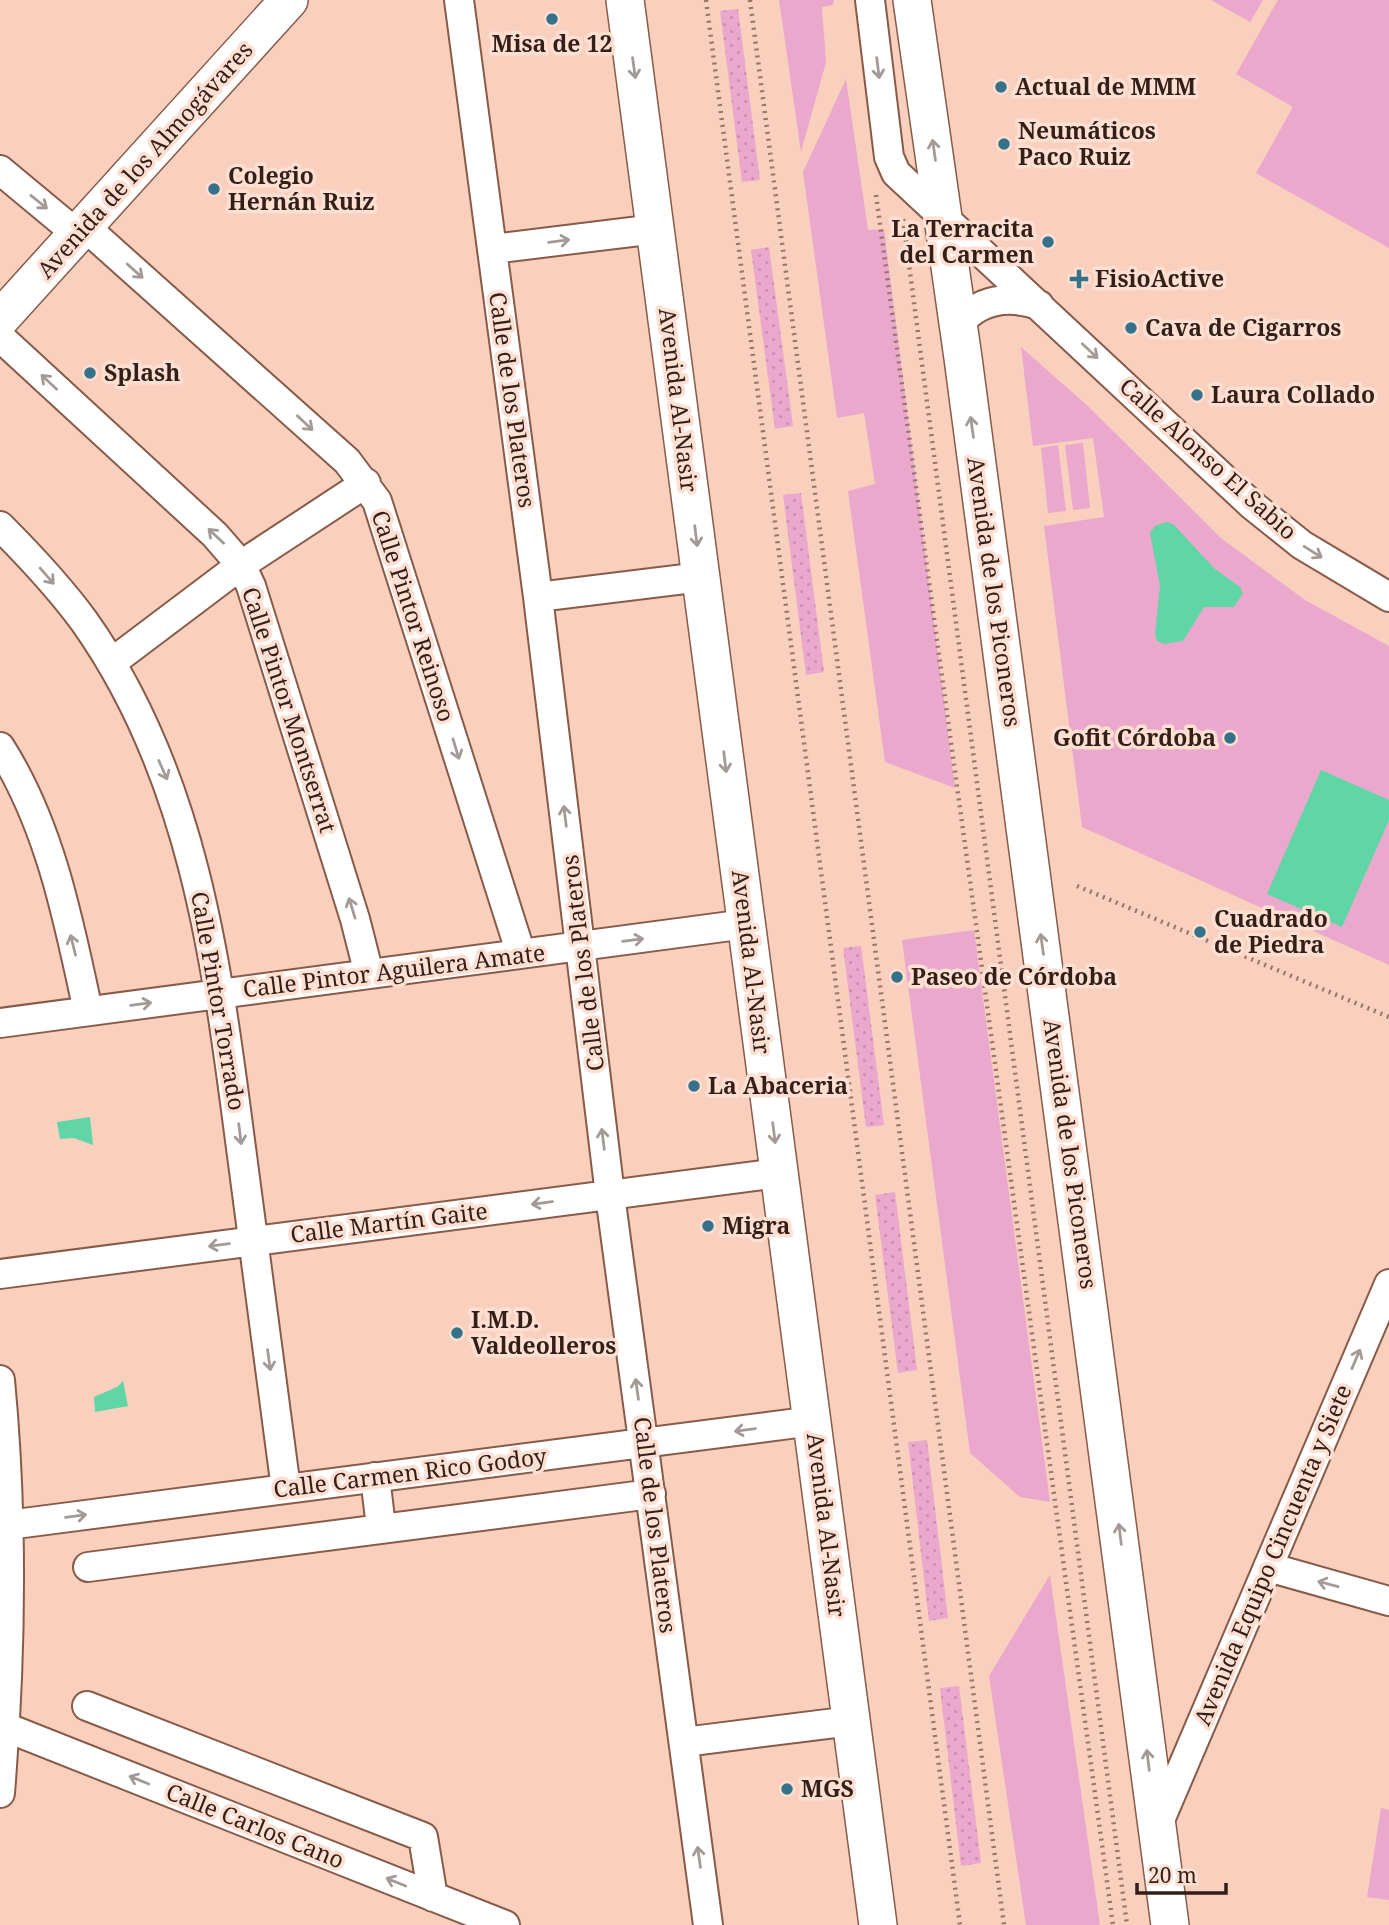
<svg xmlns="http://www.w3.org/2000/svg" width="1389" height="1925" viewBox="0 0 1389 1925" font-family="'Noto Serif',serif">
  <style>
    .green { fill: #eaa8cd }
    .garden { fill: url(#garden-dots) }
    .water { fill: #60d5a6 }
    .lines { fill: none; stroke-linecap: round; stroke-linejoin: round }
    .minor-casing { stroke: #875b48; stroke-width: 32 }
    .major-casing { stroke: #875b48; stroke-width: 40 }
    .path { stroke: #95766a; stroke-width: 4.5; stroke-dasharray: 2 5; stroke-linecap: butt }
    .minor { stroke: #fff; stroke-width: 28 }
    .major { stroke: #fff; stroke-width: 37 }
    .oneway { stroke: #a39a97 }
    .poi-dot { fill: #357289; stroke: #fedfd2; stroke-width: 2.5 }
    .labels { text-anchor: middle; stroke-width: 7; stroke-linejoin: round; paint-order: stroke }
    .poi-label { font-size: 23px; font-weight: bold; fill: #321f17; stroke: #fedfd2; text-anchor: start }
    .street-label { font-size: 23px; fill: #321f17; stroke: #fedfd2 }
  </style>
  <defs>
    <pattern id="garden-dots" width="8" height="8" patternUnits="userSpaceOnUse" patternTransform="scale(1.75)"><rect width="8" height="8" fill="#eaa8cd"/><path d="M2 2h.1M6 6h.1" fill="none" stroke="#c990af" stroke-width="1.8" stroke-linecap="round"/></pattern>
  </defs>
  <rect width="100%" height="100%" fill="#f9cfbe"/>
  <path class="green" d="M 779,0 L 834,0 L 833,5 L 822,7 L 826,62 L 801,152 Z
    M 1211,0 L 1263,0 L 1250,22 Z
    M 1278,0 L 1389,0 L 1389,248 L 1256,173 L 1293,107 L 1236,74 Z
    M 846,79 L 868,230 L 884,229 L 955,788 L 885,762 L 848,491 L 875,484 L 864,413 L 837,418 L 803,172 Z
    M 1021,347 L 1090,408 L 1221,538 L 1305,600 L 1389,646 L 1389,965 L 1082,827 L 1044,526 L 1104,517 L 1093,438 L 1033,446 Z
    M 1083,443 L 1090,508 L 1073,510 L 1065,445 Z
    M 1058,445 L 1066,511 L 1048,513 L 1041,448 Z
    M 974,930 L 1050,1502 L 1020,1497 L 970,1453 L 902,940 Z
    M 1050,1575 L 1100,1925 L 1026,1925 L 989,1676 Z
    M 1381,1808 L 1389,1810 L 1389,1900 L 1367,1897 Z"/>
  <path class="garden" d="M 738,9 L 760,180 L 742,182 L 720,11 Z
    M 769,247 L 793,426 L 775,429 L 751,250 Z
    M 801,493 L 824,672 L 806,675 L 783,495 Z
    M 861,946 L 884,1125 L 866,1127 L 843,948 Z
    M 895,1192 L 917,1370 L 898,1373 L 875,1195 Z
    M 927,1440 L 948,1618 L 929,1621 L 908,1442 Z
    M 959,1686 L 981,1863 L 961,1866 L 940,1688 Z"/>
  <path class="water" d="M 1166,522 L 1173,524 L 1215,569 L 1240,587 L 1243,593 L 1234,607 L 1204,607 L 1183,641 L 1164,644 L 1157,641 L 1155,635 L 1160,586 L 1150,533 L 1155,526 Z
    M 1321,770 L 1389,800 L 1389,820 L 1342,927 L 1267,894 Z
    M 90,1117 L 93,1145 L 74,1138 L 60,1139 L 57,1122 Z
    M 123,1381 L 128,1406 L 95,1412 L 94,1397 L 117,1387 Z"/>
  <g class="lines">
    <defs>
      <path id="minor" d="M 459,0 L 538,597 L 610,1195 L 708,1925
        M 870,0 L 889,157 L 896,173 L 1252,505 L 1302,545 L 1389,597
        M 0,170 L 77,234
        M 84,226 L 347,461 L 377,501 L 521,954
        M 492,249 L 656,229
        M 958,325 C 979,299 1009,295 1039,305
        M 0,337 L 215,535 L 241,565 L 251,586 L 355,919 L 369,974
        M 0,526 C 30,556 59,587 84,621 C 194,776 217,964 241,1148 C 256,1261 271,1375 286,1489
        M 538,597 L 701,577
        M 111,663 L 241,565 L 366,483
        M 0,747 C 50,825 69,922 88,1011
        M 0,1023 L 746,924
        M 0,1274 L 779,1173
        M 0,1380 C 13,1516 11,1657 0,1793
        M 375,1477 L 381,1527
        M 8,1525 L 813,1421
        M 88,1567 L 651,1494
        M 1268,1567 L 1389,1601
        M 87,1706 L 423,1837 L 433,1897
        M 5,1727 L 505,1925
        M 684,1742 L 851,1721
        M 1157,1827 L 1389,1284"/>
      <path id="major" d="M 625,0 L 878,1925
        M 912,0 L 963,358 L 1170,1925
        M 0,319 L 289,0"/>
    </defs>
    <use href="#minor" class="minor-casing"/>
    <use href="#major" class="major-casing"/>
    <path class="path" d="M 706,0 L 960,1925
      M 750,0 L 1004,1925
      M 876,195 L 1113,1925
      M 903,219 L 1127,1925
      M 1077,886 L 1389,1017"/>
    <use href="#minor" class="minor"/>
    <use href="#major" class="major"/>
  </g>
  <defs><path id="oneway-shaft" d="M-6 0H5M1.5-3L5.5 0L1.5 3" fill="none" stroke-width="1.6" stroke-linecap="round" stroke-linejoin="round" transform="scale(1.75)"/></defs>
  <g class="oneway">
    <use href="#oneway-shaft" transform="translate(634 68) rotate(82)"/>
    <use href="#oneway-shaft" transform="translate(878 68) rotate(83)"/>
    <use href="#oneway-shaft" transform="translate(934 150) rotate(-98)"/>
    <use href="#oneway-shaft" transform="translate(39 202) rotate(39)"/>
    <use href="#oneway-shaft" transform="translate(559 241) rotate(-7)"/>
    <use href="#oneway-shaft" transform="translate(135 271) rotate(42)"/>
    <use href="#oneway-shaft" transform="translate(1090 351) rotate(43)"/>
    <use href="#oneway-shaft" transform="translate(49 382) rotate(-137)"/>
    <use href="#oneway-shaft" transform="translate(305 423) rotate(43)"/>
    <use href="#oneway-shaft" transform="translate(972 427) rotate(-98)"/>
    <use href="#oneway-shaft" transform="translate(216 536) rotate(-137)"/>
    <use href="#oneway-shaft" transform="translate(696 536) rotate(83)"/>
    <use href="#oneway-shaft" transform="translate(1313 552) rotate(32)"/>
    <use href="#oneway-shaft" transform="translate(47 576) rotate(49)"/>
    <use href="#oneway-shaft" transform="translate(456 749) rotate(73)"/>
    <use href="#oneway-shaft" transform="translate(725 762) rotate(83)"/>
    <use href="#oneway-shaft" transform="translate(163 770) rotate(66)"/>
    <use href="#oneway-shaft" transform="translate(565 816) rotate(-97)"/>
    <use href="#oneway-shaft" transform="translate(352 908) rotate(-107)"/>
    <use href="#oneway-shaft" transform="translate(633 940) rotate(-7)"/>
    <use href="#oneway-shaft" transform="translate(1042 944) rotate(-98)"/>
    <use href="#oneway-shaft" transform="translate(73 945) rotate(-104)"/>
    <use href="#oneway-shaft" transform="translate(141 1004) rotate(-7)"/>
    <use href="#oneway-shaft" transform="translate(774 1133) rotate(83)"/>
    <use href="#oneway-shaft" transform="translate(240 1134) rotate(83)"/>
    <use href="#oneway-shaft" transform="translate(603 1139) rotate(-97)"/>
    <use href="#oneway-shaft" transform="translate(542 1203) rotate(173)"/>
    <use href="#oneway-shaft" transform="translate(219 1245) rotate(173)"/>
    <use href="#oneway-shaft" transform="translate(1356 1359) rotate(-67)"/>
    <use href="#oneway-shaft" transform="translate(269 1360) rotate(82)"/>
    <use href="#oneway-shaft" transform="translate(637 1389) rotate(-98)"/>
    <use href="#oneway-shaft" transform="translate(745 1430) rotate(173)"/>
    <use href="#oneway-shaft" transform="translate(76 1516) rotate(-7)"/>
    <use href="#oneway-shaft" transform="translate(1120 1534) rotate(-97)"/>
    <use href="#oneway-shaft" transform="translate(1328 1584) rotate(-165)"/>
    <use href="#oneway-shaft" transform="translate(1148 1760) rotate(-97)"/>
    <use href="#oneway-shaft" transform="translate(139 1780) rotate(-158)"/>
    <use href="#oneway-shaft" transform="translate(699 1857) rotate(-98)"/>
    <use href="#oneway-shaft" transform="translate(396 1882) rotate(-158)"/>
  </g>
  <g class="poi-dot">
    <circle cx="552" cy="19" r="7"/>
    <circle cx="1001" cy="87" r="7"/>
    <circle cx="1004" cy="144" r="7"/>
    <circle cx="214" cy="189" r="7"/>
    <circle cx="1048" cy="242" r="7"/>
    <path d="M1075.5 268.5h7v7h7v7h-7v7h-7v-7h-7v-7h7z"/>
    <circle cx="1131" cy="328" r="7"/>
    <circle cx="90" cy="373" r="7"/>
    <circle cx="1197" cy="395" r="7"/>
    <circle cx="1230" cy="738" r="7"/>
    <circle cx="1200" cy="932" r="7"/>
    <circle cx="897" cy="977" r="7"/>
    <circle cx="694" cy="1086" r="7"/>
    <circle cx="708" cy="1226" r="7"/>
    <circle cx="457" cy="1333" r="7"/>
    <circle cx="787" cy="1789" r="7"/>
  </g>
  <g class="labels">
    <g class="poi-label">
      <text x="552" y="52" text-anchor="middle">Misa de 12</text>
      <text x="1015" y="95">Actual de MMM</text>
      <text x="1018" y="139">Neumáticos<tspan x="1018" dy="26">Paco Ruiz</tspan></text>
      <text x="228" y="184">Colegio<tspan x="228" dy="26">Hernán Ruiz</tspan></text>
      <text x="1034" y="237" text-anchor="end">La Terracita<tspan x="1034" dy="26">del Carmen</tspan></text>
      <text x="1095" y="287">FisioActive</text>
      <text x="1145" y="336">Cava de Cigarros</text>
      <text x="104" y="381">Splash</text>
      <text x="1211" y="403">Laura Collado</text>
      <text x="1216" y="746" text-anchor="end">Gofit Córdoba</text>
      <text x="1214" y="927">Cuadrado<tspan x="1214" dy="26">de Piedra</tspan></text>
      <text x="911" y="985">Paseo de Córdoba</text>
      <text x="708" y="1094">La Abaceria</text>
      <text x="722" y="1234">Migra</text>
      <text x="471" y="1328">I.M.D.<tspan x="471" dy="26">Valdeolleros</tspan></text>
      <text x="801" y="1797">MGS</text>
    </g>
    <g class="street-label">
      <text transform="translate(145 160) rotate(-48)" y="8">Avenida de los Almogávares</text>
      <text transform="translate(512 400) rotate(82)" y="8">Calle de los Plateros</text>
      <text transform="translate(678 400) rotate(83)" y="8">Avenida Al-Nasir</text>
      <text transform="translate(1208 459) rotate(42)" y="8">Calle Alonso El Sabio</text>
      <text transform="translate(994 592) rotate(82)" y="8">Avenida de los Piconeros</text>
      <text transform="translate(413 616) rotate(72)" y="8">Calle Pintor Reinoso</text>
      <text transform="translate(289 710) rotate(72)" y="8">Calle Pintor Montserrat</text>
      <text transform="translate(751 962) rotate(83)" y="8">Avenida Al-Nasir</text>
      <text transform="translate(583 963) rotate(-97)" y="8">Calle de los Plateros</text>
      <text transform="translate(394 971) rotate(-7)" y="8">Calle Pintor Aguilera Amate</text>
      <text transform="translate(218 1001) rotate(80)" y="8">Calle Pintor Torrado</text>
      <text transform="translate(1070 1154) rotate(82)" y="8">Avenida de los Piconeros</text>
      <text transform="translate(389 1223) rotate(-7)" y="8">Calle Martín Gaite</text>
      <text transform="translate(410 1473) rotate(-7)" y="8">Calle Carmen Rico Godoy</text>
      <text transform="translate(655 1525) rotate(83)" y="8">Calle de los Plateros</text>
      <text transform="translate(826 1525) rotate(83)" y="8">Avenida Al-Nasir</text>
      <text transform="translate(1273 1555) rotate(-67)" y="8">Avenida Equipo Cincuenta y Siete</text>
      <text transform="translate(255 1826) rotate(22)" y="8">Calle Carlos Cano</text>
    </g>
  </g>
  <path d="M1137 1883v10h89v-10" fill="none" stroke="#321f17" stroke-width="3.5"/>
  <text x="1148" y="1883" font-size="21" fill="#321f17" stroke="#fedfd2" stroke-width="5" paint-order="stroke">20 m</text>
</svg>
